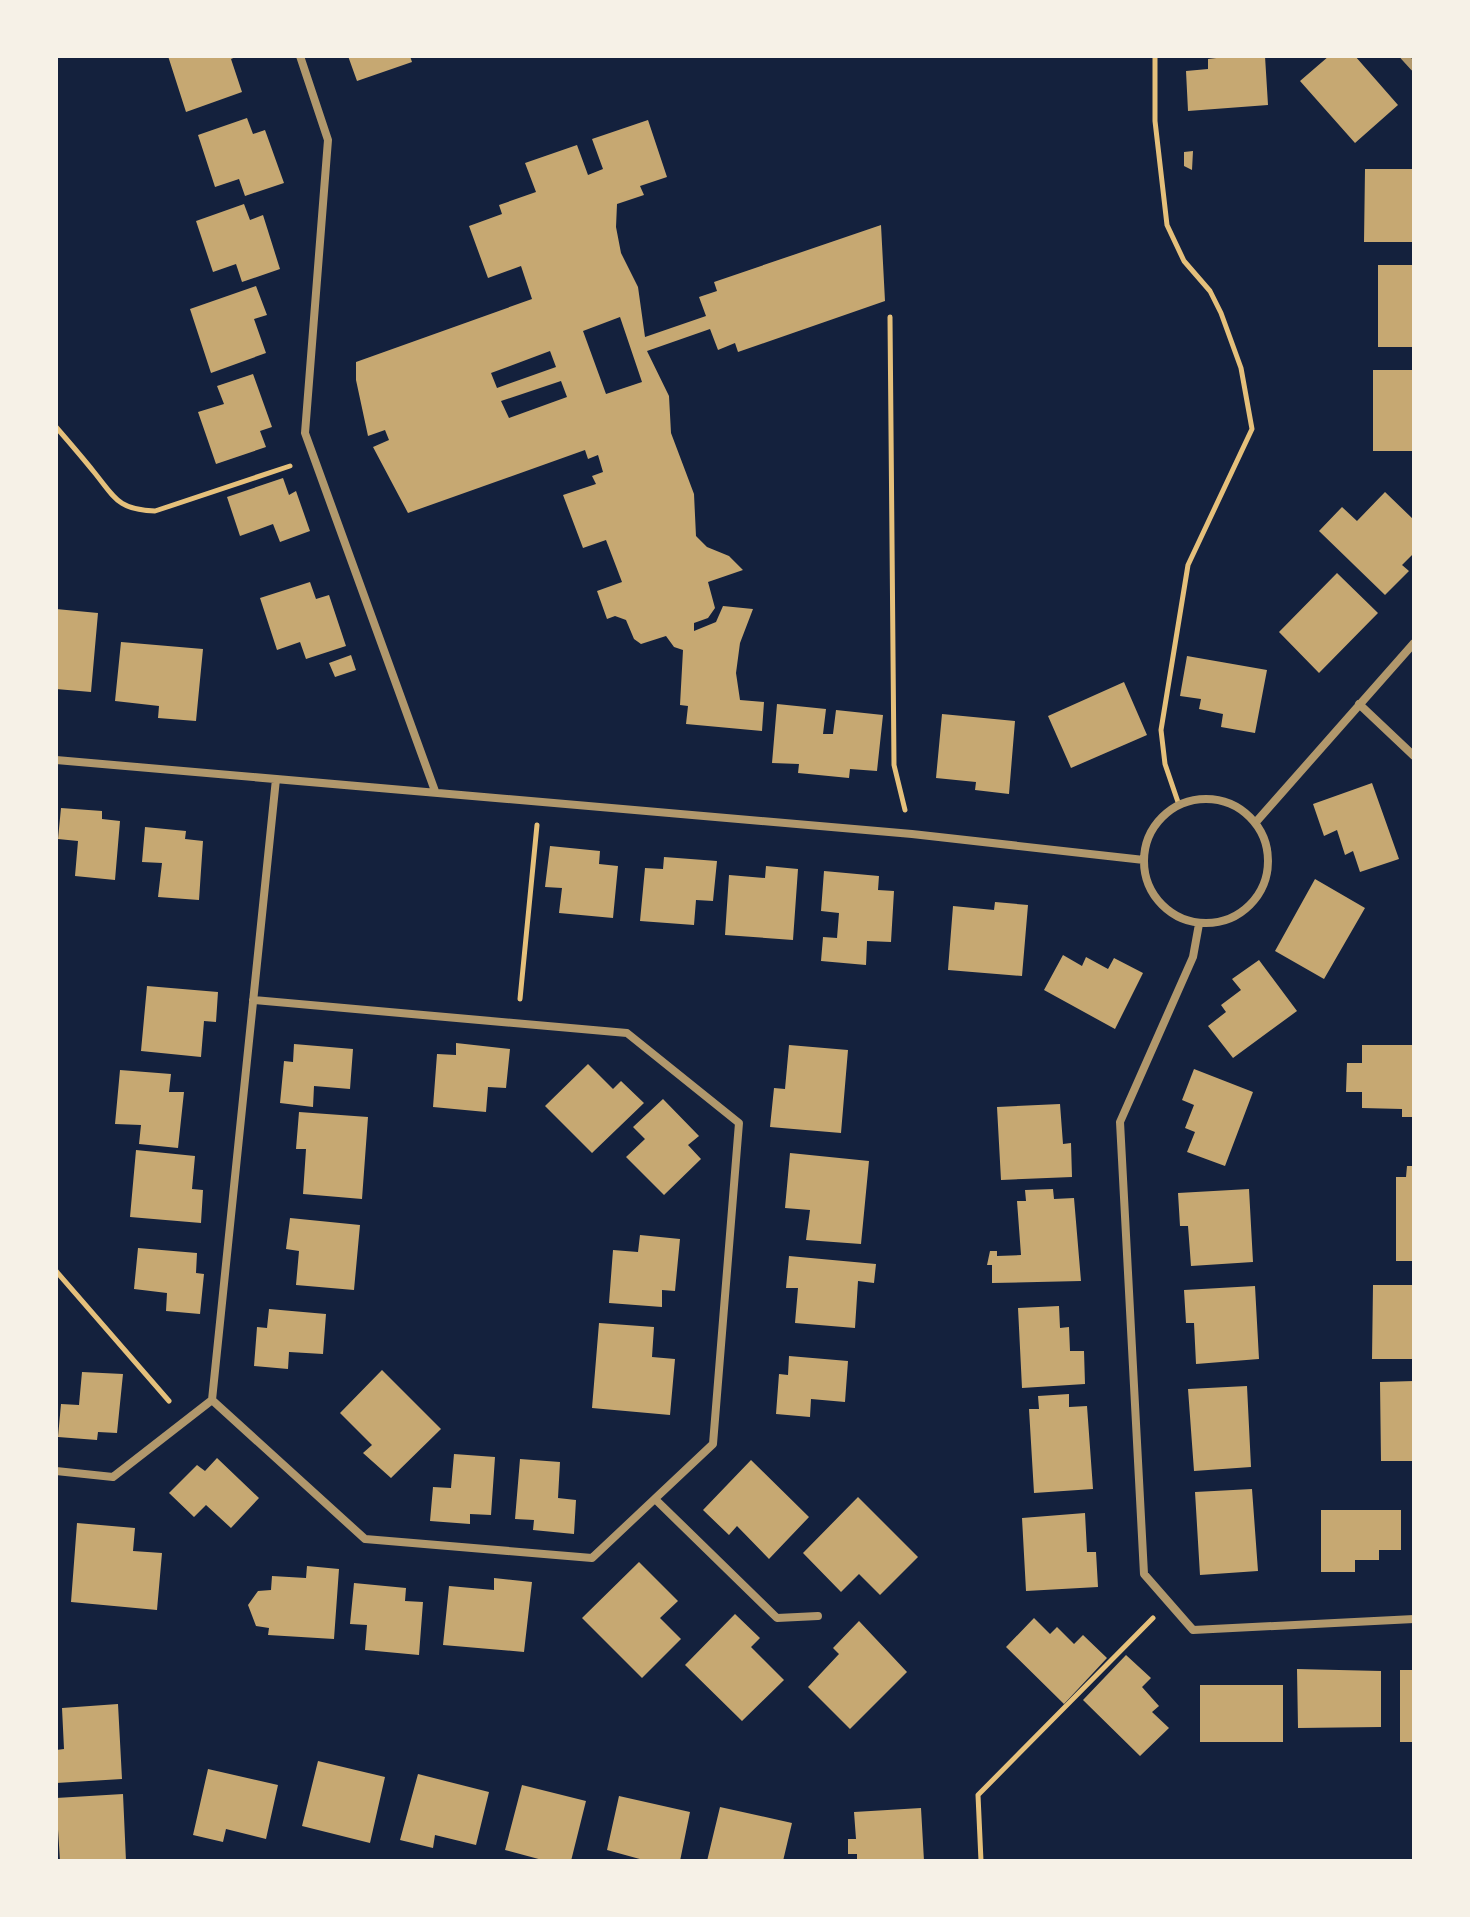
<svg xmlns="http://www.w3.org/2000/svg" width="1470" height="1917" viewBox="0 0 1470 1917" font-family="'Fira Sans Condensed',sans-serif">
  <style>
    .building { fill: #c6a872; fill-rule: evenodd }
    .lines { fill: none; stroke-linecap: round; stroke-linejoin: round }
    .path { stroke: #e5c07b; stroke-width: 5 }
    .minor { stroke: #b1986c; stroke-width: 8 }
  </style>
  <rect width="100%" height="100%" fill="#14213d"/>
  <path class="building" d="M 168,56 L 238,56 L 231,59 L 242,92 L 186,112 Z
    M 348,56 L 410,56 L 412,62 L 357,81 Z
    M 1233,56 L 1265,56 L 1268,105 L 1188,111 L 1186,71 L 1208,69 L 1208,59 Z
    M 1329,56 L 1355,56 L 1398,105 L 1355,143 L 1300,81 Z
    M 247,118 L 253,134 L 265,130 L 284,183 L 245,196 L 239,179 L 215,187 L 198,135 Z
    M 648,120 L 667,177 L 640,186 L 644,195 L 617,204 L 616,227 L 621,253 L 638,287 L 645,337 L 706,316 L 699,297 L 717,291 L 714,282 L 881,225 L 885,301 L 738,352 L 735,343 L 718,350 L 710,329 L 647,351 L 669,396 L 671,433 L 694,494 L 696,536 L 707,547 L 729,556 L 743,570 L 708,582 L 715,608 L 708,618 L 694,623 L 694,631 L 716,622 L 723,606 L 753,609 L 740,643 L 736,673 L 740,700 L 764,702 L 762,731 L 686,724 L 688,706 L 680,705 L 683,650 L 674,647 L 666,636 L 641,644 L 634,639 L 626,620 L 615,616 L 607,619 L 597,591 L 622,582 L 606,540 L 583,548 L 563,495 L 596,484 L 592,476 L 603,472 L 598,455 L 588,459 L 585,450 L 408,513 L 373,447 L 389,440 L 385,430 L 368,436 L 356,380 L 356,362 L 532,299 L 521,266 L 488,278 L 469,226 L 502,214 L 499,205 L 536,192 L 525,163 L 577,145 L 588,175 L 603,169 L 592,139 ZM 620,317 L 642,382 L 606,394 L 583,331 ZM 550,351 L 556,367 L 497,388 L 491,373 ZM 561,381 L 567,397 L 509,418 L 501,401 Z
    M 1193,151 L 1192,170 L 1184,166 L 1184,152 Z
    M 1365,169 L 1414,169 L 1414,242 L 1364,242 Z
    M 244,204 L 250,220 L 263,215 L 280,269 L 242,282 L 236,264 L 213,272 L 196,221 Z
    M 1378,265 L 1414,265 L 1414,347 L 1378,347 Z
    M 256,286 L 267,315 L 254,319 L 266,353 L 211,373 L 190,309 Z
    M 1373,370 L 1414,370 L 1414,451 L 1373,451 Z
    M 253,374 L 272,427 L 260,431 L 266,447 L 216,464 L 198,412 L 224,404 L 217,386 Z
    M 283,478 L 289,495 L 296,491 L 310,531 L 280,542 L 273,524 L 240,536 L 227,497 Z
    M 1385,492 L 1414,520 L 1414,553 L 1402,565 L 1409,571 L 1385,595 L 1319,531 L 1342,507 L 1357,521 Z
    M 1337,573 L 1378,613 L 1319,673 L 1279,632 Z
    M 310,582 L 316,599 L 329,595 L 346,646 L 306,659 L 300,642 L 277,650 L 260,598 Z
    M 56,609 L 98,613 L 91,692 L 56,689 Z
    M 121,642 L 203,649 L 196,721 L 158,718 L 159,706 L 115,701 Z
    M 351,655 L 356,670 L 335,677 L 329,663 Z
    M 1187,656 L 1267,670 L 1255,733 L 1221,727 L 1223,714 L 1199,709 L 1201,699 L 1180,696 Z
    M 1124,682 L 1147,735 L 1071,768 L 1048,716 Z
    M 777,704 L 826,709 L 823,734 L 833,734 L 836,710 L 883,715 L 877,771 L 850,769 L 849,778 L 798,773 L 799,764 L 772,763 Z
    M 942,714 L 1015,721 L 1009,794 L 975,790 L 976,782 L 936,778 Z
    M 1372,783 L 1399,859 L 1360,872 L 1353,851 L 1345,855 L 1337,830 L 1324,836 L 1313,804 Z
    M 61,808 L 102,811 L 102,819 L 120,821 L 115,880 L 75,876 L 78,841 L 58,839 Z
    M 145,827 L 186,831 L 185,839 L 203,841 L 199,900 L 158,897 L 162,863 L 142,862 Z
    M 550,846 L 600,851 L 599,864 L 618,866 L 613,918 L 559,913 L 562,888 L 545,887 Z
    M 664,857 L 717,861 L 713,901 L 696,900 L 694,925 L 640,921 L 645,868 L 663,869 Z
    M 766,866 L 798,869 L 793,940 L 725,935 L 729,875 L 765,878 Z
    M 824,871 L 879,876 L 878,890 L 894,891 L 891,942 L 867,941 L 866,965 L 821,961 L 823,937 L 837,938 L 839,913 L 821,911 Z
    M 1315,879 L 1365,908 L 1324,979 L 1275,951 Z
    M 995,902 L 1028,905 L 1022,976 L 948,970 L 953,906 L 994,910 Z
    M 1063,955 L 1082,966 L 1086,957 L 1108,969 L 1114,958 L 1143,973 L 1115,1029 L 1044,990 Z
    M 1259,960 L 1297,1011 L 1233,1058 L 1208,1026 L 1226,1012 L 1221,1005 L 1241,990 L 1232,979 Z
    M 147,986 L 218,992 L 216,1022 L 204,1021 L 201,1057 L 141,1051 Z
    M 456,1043 L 510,1049 L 506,1088 L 488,1087 L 486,1112 L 433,1107 L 437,1054 L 456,1055 Z
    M 294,1044 L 353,1049 L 350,1089 L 314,1086 L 313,1107 L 280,1103 L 284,1061 L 293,1062 Z
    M 789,1045 L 848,1050 L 841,1133 L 770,1127 L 774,1088 L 785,1089 Z
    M 1362,1045 L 1414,1045 L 1414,1117 L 1402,1117 L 1402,1109 L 1362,1108 L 1362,1092 L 1346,1092 L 1347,1063 L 1362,1063 Z
    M 588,1064 L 613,1089 L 621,1081 L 644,1103 L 592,1153 L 545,1106 Z
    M 1194,1069 L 1253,1092 L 1225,1166 L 1187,1152 L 1195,1132 L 1185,1128 L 1194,1105 L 1182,1100 Z
    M 120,1070 L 171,1074 L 169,1092 L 184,1092 L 178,1148 L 139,1144 L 141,1125 L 115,1124 Z
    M 663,1099 L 699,1136 L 688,1145 L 701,1159 L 664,1195 L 626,1157 L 645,1139 L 633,1127 Z
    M 1060,1104 L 1063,1144 L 1071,1143 L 1072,1177 L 1001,1180 L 997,1107 Z
    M 299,1112 L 368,1117 L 362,1199 L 303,1194 L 306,1149 L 296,1149 Z
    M 136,1150 L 195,1156 L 192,1189 L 203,1190 L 201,1223 L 130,1217 Z
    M 790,1153 L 869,1161 L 861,1244 L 806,1240 L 810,1210 L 785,1208 Z
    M 1407,1166 L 1414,1166 L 1414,1261 L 1396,1261 L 1396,1177 L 1406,1177 Z
    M 1053,1189 L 1054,1199 L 1074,1198 L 1081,1281 L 992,1283 L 992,1265 L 987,1265 L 990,1251 L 997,1251 L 997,1256 L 1021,1255 L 1017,1201 L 1026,1201 L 1025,1190 Z
    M 1249,1189 L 1253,1262 L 1191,1266 L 1188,1226 L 1180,1226 L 1178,1193 Z
    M 290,1218 L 360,1225 L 354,1290 L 296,1285 L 299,1251 L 286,1249 Z
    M 640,1235 L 680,1239 L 675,1291 L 662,1290 L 662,1307 L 609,1303 L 613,1250 L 638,1252 Z
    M 138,1248 L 197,1253 L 196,1273 L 204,1274 L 200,1314 L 166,1311 L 167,1293 L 134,1289 Z
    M 789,1256 L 876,1264 L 874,1283 L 858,1281 L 855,1328 L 795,1323 L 798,1288 L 786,1288 Z
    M 1373,1285 L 1414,1285 L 1414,1359 L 1372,1359 Z
    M 1255,1286 L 1259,1359 L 1196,1364 L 1194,1323 L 1186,1323 L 1184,1290 Z
    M 1059,1306 L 1060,1328 L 1069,1327 L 1070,1351 L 1084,1351 L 1085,1384 L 1022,1388 L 1018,1308 Z
    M 269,1309 L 326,1314 L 323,1354 L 289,1352 L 288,1369 L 254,1366 L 257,1327 L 267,1328 Z
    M 599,1323 L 654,1327 L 652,1357 L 675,1359 L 670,1415 L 592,1408 Z
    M 789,1356 L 848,1361 L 845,1402 L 811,1399 L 810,1417 L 776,1414 L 779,1374 L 788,1375 Z
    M 382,1370 L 441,1429 L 391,1478 L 363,1453 L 372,1445 L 340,1413 Z
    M 82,1372 L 123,1374 L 117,1433 L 98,1432 L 97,1440 L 58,1437 L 61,1404 L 79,1405 Z
    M 1414,1381 L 1414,1461 L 1381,1461 L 1380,1382 Z
    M 1247,1386 L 1251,1467 L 1194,1471 L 1188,1389 Z
    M 1069,1394 L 1069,1407 L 1087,1406 L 1093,1489 L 1034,1493 L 1029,1409 L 1039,1409 L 1038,1396 Z
    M 454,1454 L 495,1457 L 491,1515 L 470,1514 L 470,1524 L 430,1521 L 433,1487 L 451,1488 Z
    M 217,1458 L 259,1498 L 231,1528 L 206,1505 L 194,1517 L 169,1493 L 197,1465 L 205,1471 Z
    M 520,1459 L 560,1462 L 558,1498 L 576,1500 L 574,1534 L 533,1530 L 534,1520 L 515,1519 Z
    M 751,1460 L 809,1517 L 769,1559 L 737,1526 L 729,1535 L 703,1510 Z
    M 1252,1489 L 1258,1571 L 1200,1575 L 1195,1492 Z
    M 858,1497 L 918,1557 L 880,1595 L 859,1574 L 841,1592 L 803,1553 Z
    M 1321,1510 L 1401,1510 L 1401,1550 L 1379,1550 L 1379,1560 L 1355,1560 L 1355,1572 L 1321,1572 Z
    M 1085,1513 L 1087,1552 L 1096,1552 L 1098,1587 L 1026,1591 L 1022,1518 Z
    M 77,1523 L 135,1528 L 133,1551 L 162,1553 L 157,1610 L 71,1602 Z
    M 639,1562 L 678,1601 L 660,1618 L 681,1639 L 642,1678 L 582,1618 Z
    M 307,1566 L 339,1569 L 334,1639 L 268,1635 L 269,1628 L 256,1626 L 248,1605 L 258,1591 L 271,1590 L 272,1576 L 306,1578 Z
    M 494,1578 L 532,1582 L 524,1652 L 443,1645 L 449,1586 L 494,1590 Z
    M 354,1583 L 406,1588 L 405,1601 L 423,1602 L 419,1655 L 365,1650 L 367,1625 L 350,1624 Z
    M 735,1614 L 760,1638 L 751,1647 L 784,1680 L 742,1721 L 685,1665 Z
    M 1034,1618 L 1050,1634 L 1057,1627 L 1074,1644 L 1083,1635 L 1107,1658 L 1064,1704 L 1006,1647 Z
    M 859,1621 L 907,1672 L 850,1729 L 808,1687 L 839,1654 L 833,1648 Z
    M 1126,1655 L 1151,1678 L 1142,1687 L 1159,1706 L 1152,1712 L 1169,1728 L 1140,1756 L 1083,1700 Z
    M 1297,1669 L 1381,1671 L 1381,1727 L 1298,1728 Z
    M 1400,1670 L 1414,1670 L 1414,1742 L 1400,1742 Z
    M 1200,1685 L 1283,1685 L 1283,1742 L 1200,1742 Z
    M 118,1704 L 122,1779 L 56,1783 L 56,1750 L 64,1749 L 62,1708 Z
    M 318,1761 L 385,1777 L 370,1843 L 302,1826 Z
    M 208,1769 L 278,1785 L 266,1839 L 226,1829 L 223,1842 L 193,1835 Z
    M 418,1774 L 489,1792 L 476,1845 L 435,1835 L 433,1848 L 400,1840 Z
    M 522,1785 L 586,1801 L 571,1861 L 546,1861 L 505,1850 Z
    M 123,1794 L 126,1861 L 60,1861 L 56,1798 Z
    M 619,1796 L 690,1812 L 680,1861 L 647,1861 L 607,1850 Z
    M 720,1807 L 792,1823 L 783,1861 L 707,1861 Z
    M 921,1808 L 924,1861 L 857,1861 L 857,1854 L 848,1854 L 848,1839 L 856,1839 L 854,1812 Z"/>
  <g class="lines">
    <path class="path" d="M 1155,56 L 1155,121 L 1167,225 L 1184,261 L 1210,291 L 1221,313 L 1241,368 L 1252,429 L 1188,565 L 1161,730 L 1165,764 L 1179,805
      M 890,317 L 894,765 L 905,810
      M 56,427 C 69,442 82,457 94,472 C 115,498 118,510 155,511 L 290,466
      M 520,999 L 537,825
      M 56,1271 L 169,1401
      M 981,1861 L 978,1795 L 1153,1618"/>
    <path class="minor" d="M 300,56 L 328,140 L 305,433 L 435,791
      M 1404,56 L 1414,67
      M 1359,704 L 1414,756
      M 56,760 L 912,834 L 1144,860
      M1144 861a62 62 0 1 1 124 0a62 62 0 1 1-124 0Z
      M 1256,822 L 1414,643
      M 1199,924 L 1193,957 L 1120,1122 L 1144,1574 L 1193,1630 L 1414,1619
      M 212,1400 L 365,1539 L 592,1558 L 713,1444 L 739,1123 L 627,1033 L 253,1000
      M 56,1471 L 113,1477 L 212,1400 L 276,779
      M 655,1499 L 777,1618 L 818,1616"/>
  </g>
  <rect width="1470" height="1917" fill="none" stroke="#f6f1e7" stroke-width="116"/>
</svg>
